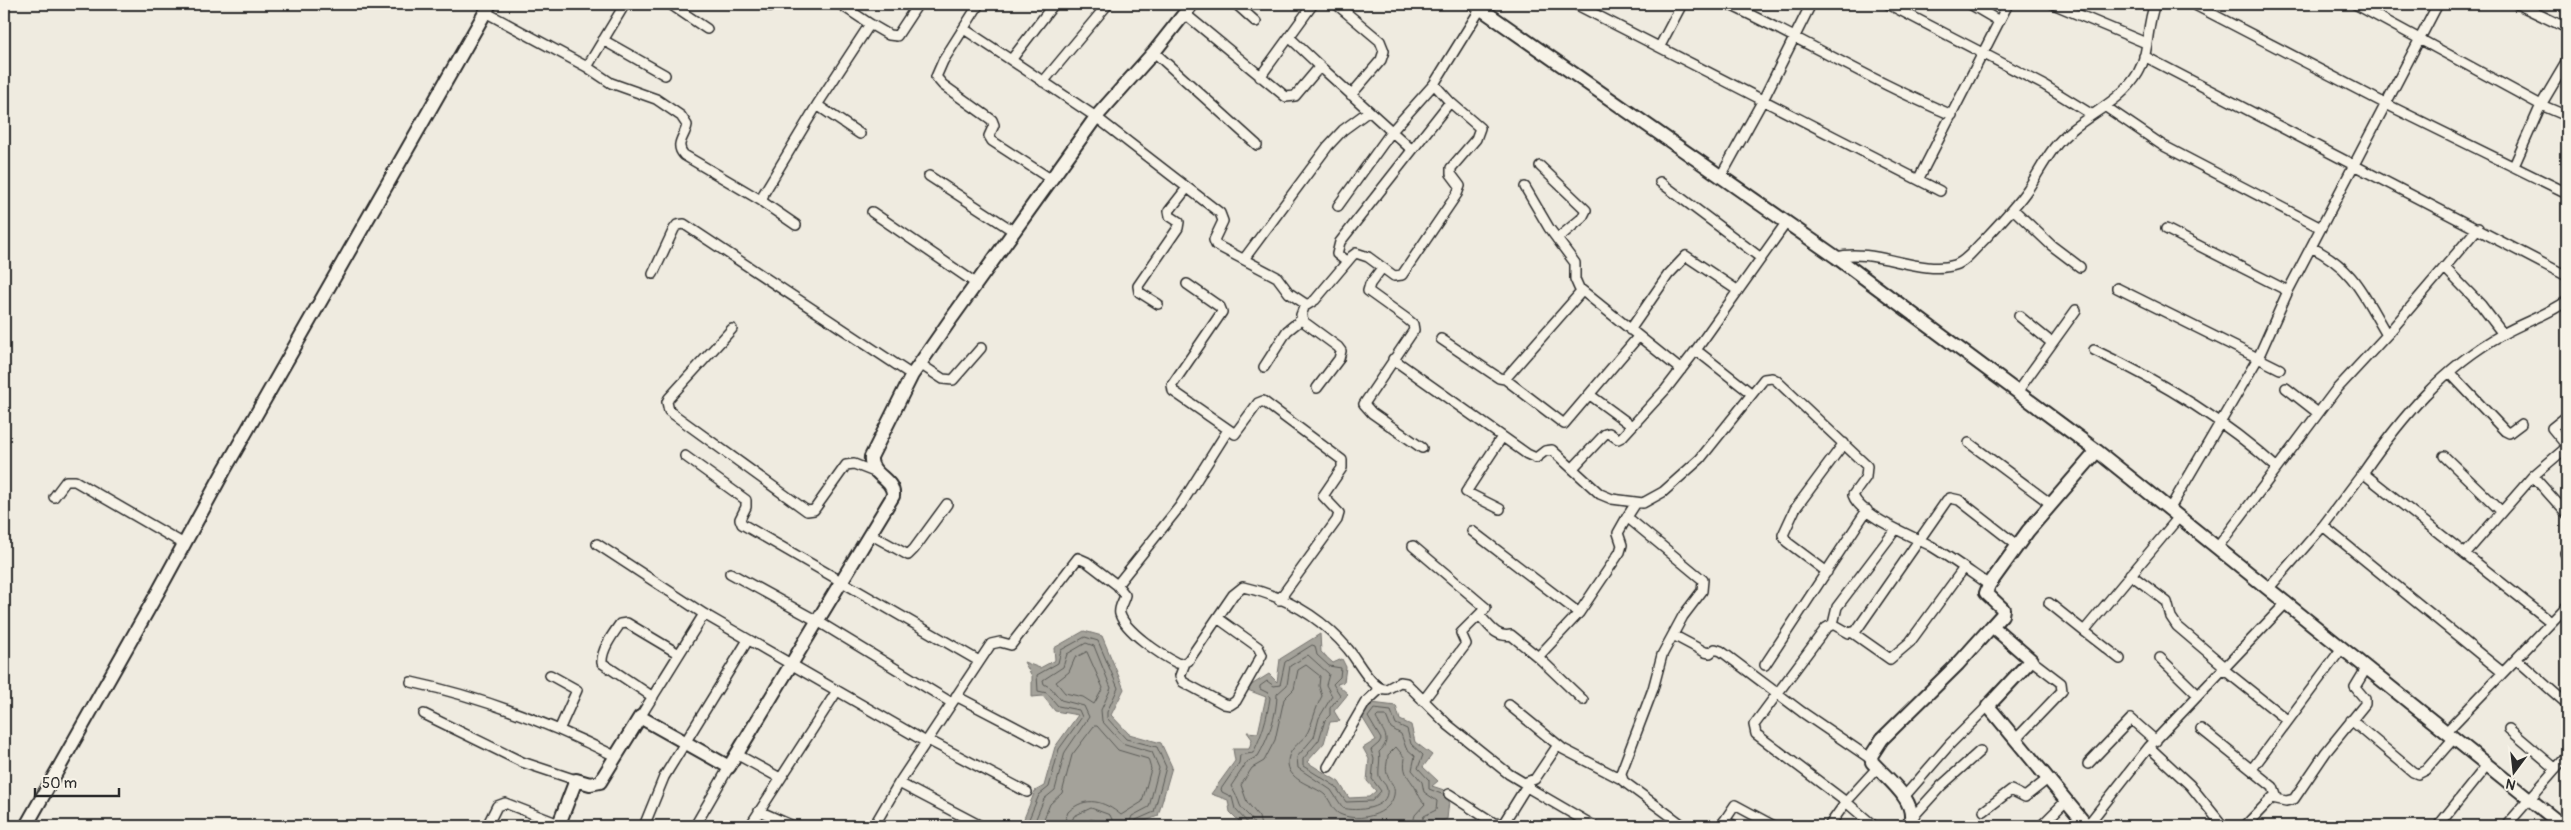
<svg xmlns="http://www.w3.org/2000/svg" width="2571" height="830" viewBox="0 0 2571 830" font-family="Pangolin,sans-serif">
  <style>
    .water { fill: #a4a29a; stroke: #74726e }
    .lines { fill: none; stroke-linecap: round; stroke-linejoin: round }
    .shore { stroke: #5b5b57; stroke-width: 1 }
    .street-casing { stroke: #2b2b2b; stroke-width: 12 }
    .secondary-casing { stroke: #2b2b2b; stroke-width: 16 }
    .street { stroke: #f7f3e8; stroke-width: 9 }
    .secondary { stroke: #f7f3e8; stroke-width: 12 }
  </style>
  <rect width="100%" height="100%" fill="#efebe0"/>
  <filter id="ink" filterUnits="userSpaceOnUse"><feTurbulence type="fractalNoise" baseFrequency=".02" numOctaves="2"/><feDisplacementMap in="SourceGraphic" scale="10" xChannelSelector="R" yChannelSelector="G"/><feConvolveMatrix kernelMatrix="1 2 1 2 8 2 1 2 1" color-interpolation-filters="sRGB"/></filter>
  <g filter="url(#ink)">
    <path class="water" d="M 1084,631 L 1102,636 L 1124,689 L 1111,715 L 1129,734 L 1161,743 L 1172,767 L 1158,816 C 1131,827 1119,830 1091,819 L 1079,826 L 1021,826 L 1035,791 L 1044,786 L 1055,747 L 1078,715 L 1055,711 L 1043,696 L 1032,697 L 1032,676 L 1024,662 L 1040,668 L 1055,660 L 1054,648 Z
      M 1320,634 L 1321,652 L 1333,663 L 1342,659 L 1346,667 L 1344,682 L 1337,684 L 1348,694 L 1334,711 L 1340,721 L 1330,722 L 1324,743 L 1307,762 L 1339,782 L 1349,798 L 1369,797 L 1376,791 L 1367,781 L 1369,759 L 1363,748 L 1376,740 L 1362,717 L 1372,703 L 1396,706 L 1400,720 L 1411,725 L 1415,742 L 1432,755 L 1423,767 L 1438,781 L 1432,786 L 1450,792 L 1447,819 L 1430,826 L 1244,826 L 1230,812 L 1228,800 L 1211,794 L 1235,761 L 1233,749 L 1249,749 L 1252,739 L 1247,732 L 1258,733 L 1266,697 L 1245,689 L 1269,674 L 1277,682 L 1280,659 Z"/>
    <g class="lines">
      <path class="shore" d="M 1087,652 L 1103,688 L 1094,704 L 1083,697 L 1065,693 L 1056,682 L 1069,672 L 1075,658 Z
        M 1026,826 L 1039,795 L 1049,787 L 1059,749 L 1082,717 L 1079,710 L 1058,706 L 1047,693 L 1038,691 L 1037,675 L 1058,663 L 1061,650 L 1085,637 L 1098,641 L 1118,688 L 1107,712 L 1107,718 L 1126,739 L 1157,747 L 1166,767 L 1154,812 L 1136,820 L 1134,826
        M 1033,826 L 1044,799 L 1055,790 L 1065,752 L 1089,717 L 1084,706 L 1061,700 L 1051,688 L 1044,684 L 1043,680 L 1063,667 L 1067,654 L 1086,643 L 1094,646 L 1111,688 L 1101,710 L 1102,721 L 1122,743 L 1152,752 L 1159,768 L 1149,807 L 1132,816 L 1128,826
        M 1041,826 L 1050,804 L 1062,793 L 1072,755 L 1094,726 L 1097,726 L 1118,750 L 1148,759 L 1151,769 L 1142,802 L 1121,815 C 1104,801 1086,795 1068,812 L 1063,826
        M 1070,826 L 1074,816 L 1091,808 L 1110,815 L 1115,826
        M 1247,826 L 1246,821 L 1235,809 L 1232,797 L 1222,792 L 1221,789 L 1239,763 L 1240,755 L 1253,753 C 1262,735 1267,718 1270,698 L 1268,693 L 1260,689 L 1260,686 L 1267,681 L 1274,686 L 1280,685 L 1285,662 L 1312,645 L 1315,646 L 1317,655 L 1329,666 L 1341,668 L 1340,677 L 1333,684 L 1340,695 L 1330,708 L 1330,715 L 1325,720 L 1319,740 L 1303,759 L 1303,766 L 1335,786 L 1346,802 L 1372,801 L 1381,791 L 1372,779 L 1374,759 L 1371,750 L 1379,743 L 1381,739 L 1368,717 L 1374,709 L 1391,711 L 1396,724 L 1407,729 L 1411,744 L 1423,755 L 1418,768 L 1429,780 L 1429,789 L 1444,795
        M 1254,826 C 1253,816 1244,814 1240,805 C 1237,796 1235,794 1231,786 L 1247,762 L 1258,756 C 1268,739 1277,715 1277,694 L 1287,685 L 1290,666 L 1308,655 L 1329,674 L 1326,685 L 1332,696 L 1319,718 L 1314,737 L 1297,757 L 1298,768 L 1331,790 L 1343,808 C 1356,812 1390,809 1387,789 C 1386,783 1380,781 1379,776 C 1378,768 1381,760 1379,752 C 1393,739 1383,732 1376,718 L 1378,716 L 1386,716 L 1391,728 L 1401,734 L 1406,748 L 1415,756 L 1412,770 L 1422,782 L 1424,792 L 1437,801 L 1436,810 L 1424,816 L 1420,826
        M 1261,826 L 1259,817 L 1247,802 L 1241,785 L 1252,768 L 1264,761 L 1275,740 L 1284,699 L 1294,689 L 1298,670 L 1306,665 L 1320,676 L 1319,686 L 1322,696 C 1315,708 1312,726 1306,735 C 1299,744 1287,750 1288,764 C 1290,782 1314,785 1325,795 C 1332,802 1332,812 1342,815 C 1359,822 1390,815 1394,795 C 1396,785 1389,782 1387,774 C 1385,768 1388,760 1388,755 L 1396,747 L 1405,758 C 1403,771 1406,774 1413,784 C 1418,791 1418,797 1425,804 L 1415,815 L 1412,826"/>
      <defs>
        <path id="street" d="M 670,4 L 707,29
          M 840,4 L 870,24
          M 979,4 L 943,61 L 936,77 L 943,85 L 992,120 L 994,125 L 989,136 L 992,141 L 1052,180
          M 1054,4 L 1011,60 L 1096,117 L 1220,213 L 1223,221 L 1214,240 L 1216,245 L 1277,277 L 1289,293 L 1307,305 L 1315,300 L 1352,256 L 1356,253 L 1368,257 L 1394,276 L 1402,275 L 1457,194 L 1460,186 L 1451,174 L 1451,168 L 1476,139 L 1480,128 L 1450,102 L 1434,84 L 1481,8
          M 1236,4 L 1256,22
          M 1336,4 L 1380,41 L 1384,51 L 1381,60 L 1351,95
          M 1575,4 L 1940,191
          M 1728,4 C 1803,39 1875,83 1952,115
          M 1888,4 L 2044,85 L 2091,114
          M 1970,4 L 1999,21
          M 2053,4 L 2146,43
          M 2193,4 L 2384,103 L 2567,193
          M 2355,4 L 2541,105 L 2567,116
          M 2517,4 L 2567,28
          M 770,6 L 771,4
          M 485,12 L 587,67 L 611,83 L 656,99 L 681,116 L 687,125 C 685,137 674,144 684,155 L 762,201
          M 1184,13 L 1286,97 L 1295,96 L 1317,70 L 1323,69 L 1411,149
          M 964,29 L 1011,60
          M 1289,37 L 1323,69
          M 603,40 L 665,75
          M 1660,46 L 1682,4
          M 1154,52 L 1257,145
          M 2144,56 L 2567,276
          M 587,67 L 625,4
          M 1260,77 L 1313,4
          M 1043,82 L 1108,4
          M 817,105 L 860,134
          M 2106,107 L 2162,145 L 2321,228
          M 1540,166 L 1586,210 L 1582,218 L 1557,239
          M 2514,166 L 2541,105 L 2567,61
          M 929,176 L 1015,232
          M 1721,176 L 1763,100 L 1811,4
          M 1919,178 L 2008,4
          M 1660,182 L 1761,258
          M 1525,187 L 1549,228 L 1575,263 L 1575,279 L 1579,288 L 1681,370
          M 1338,206 L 1392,131 L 1434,84
          M 2013,209 L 2051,245 L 2080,267
          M 872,212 L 977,284
          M 1786,223 L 1696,350 L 1752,394 L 1764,379 L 1772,378 L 1776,380 L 1867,466 L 1866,477 L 1853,495 C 1860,516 1912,536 1931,546 C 1951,558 1970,572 1989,585
          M 796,225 L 764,203 L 762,201 L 764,193 L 817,105 L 870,24 L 889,35 L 897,36 L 918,4
          M 2166,229 L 2288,291
          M 1836,257 C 1874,247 1921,276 1955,265 C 1965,262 1973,251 1981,243 C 1997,226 2014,209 2028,189 C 2037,175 2044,161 2054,148 C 2077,117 2118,107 2138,73 C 2150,52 2146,26 2155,4
          M 1244,259 L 1328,146 L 1343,130 L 1369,111
          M 1347,262 L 1337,254 L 1340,242 L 1450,102
          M 1382,268 L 1370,284 L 1368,291 L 1407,319 L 1413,324 L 1414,330 L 1364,404 L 1372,413 L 1422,448
          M 2445,268 L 2481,305 L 2503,334
          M 653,274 L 674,229 L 677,225 L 684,224 L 912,375
          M 1187,284 L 1220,307 L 1222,312 L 1172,385 L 1173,391 L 1235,434 L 1258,403 L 1263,401 L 1342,460 L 1342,468 L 1323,496 L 1339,513 L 1337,520 L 1279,600
          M 2117,288 L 2280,369
          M 1158,304 L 1139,292 L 1138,286 L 1178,228 L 1179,222 L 1170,216 L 1169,211 L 1187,188
          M 1305,305 L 1301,315 L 1304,322 L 1338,347 L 1341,351 L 1339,359 L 1317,388
          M 2019,316 L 2052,343
          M 732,329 L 669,398 L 667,402 L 669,411 L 807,511 L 814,510 L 846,465 L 854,464 L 877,473
          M 1630,330 L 1668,275 L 1686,256 L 1737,290
          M 2387,335 L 2478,228
          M 1441,339 L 1499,378 L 1505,379 L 1582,291
          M 2094,350 C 2160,381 2222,418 2276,467
          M 1393,359 L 1527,454 L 1536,458 L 1545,451 L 1552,450 L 1600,494 L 1612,499 L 1643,503 L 1663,492 L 1700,459 L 1752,394
          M 920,364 L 943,379 L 953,380 L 981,348
          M 1264,367 L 1287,331 L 1302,319
          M 2449,372 L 2505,431 L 2509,433 L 2521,424
          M 1505,379 L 1564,424 L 1638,337
          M 2286,388 L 2318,413
          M 2017,392 L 2076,310
          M 1590,395 L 1632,426
          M 2567,416 L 2552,428 L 2567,446
          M 1969,443 L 2051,504
          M 685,456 L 746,500 L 746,507 L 740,519 L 742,524 L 979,661
          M 2444,456 L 2501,511
          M 1573,468 L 1605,434 L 1609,433 L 1618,439 L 1622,437 L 1666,389 L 1696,350
          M 2533,476 L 2567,447
          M 54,497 L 66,481 L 75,481 L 184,544
          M 1636,503 L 1627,517 L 1703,580 L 1702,591 L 1683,616 L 1662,655 L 1653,689 L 1621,773 L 1623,781 L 1684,826
          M 1500,509 L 1466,492 L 1502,437
          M 2169,510 L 2258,358 L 2288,291 L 2438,4
          M 2323,526 L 2502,672
          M 1472,531 L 1579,613
          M 870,534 L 908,555 L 914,549 L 947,504
          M 597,544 L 704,614 L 926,742
          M 1413,546 L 1486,608 L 1461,633 L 1466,644 L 1423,701
          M 2217,548 L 2335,391 L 2387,335 C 2363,295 2355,269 2311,247
          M 2565,553 L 2567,557
          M 2465,554 L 2533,476 L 2567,514
          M 1827,572 L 1787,542 L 1783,535 L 1795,509 L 1844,443
          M 730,573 L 819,622 L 952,703
          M 2130,574 L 2167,602 L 2171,617 L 2177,626 L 2224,666
          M 1117,585 L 1125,595 C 1124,601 1118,608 1120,614 C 1125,631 1161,655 1177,663 L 1181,664 L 1188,661 L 1233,595 L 1243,587 C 1284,596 1321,617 1348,649 C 1357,659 1372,691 1387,689 L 1400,682 L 1406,683 L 1448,725 L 1509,774 L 1524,783 L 1535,779 L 1558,745
          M 2268,589 L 2323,526 L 2363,473
          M 2049,603 L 2084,631
          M 1480,616 C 1490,626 1496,638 1511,635 L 1538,657
          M 2551,622 L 2363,473 C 2401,418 2443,367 2503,334 C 2524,322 2547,315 2567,301
          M 1833,624 L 1837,607 L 1896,529
          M 1853,633 L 1890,659 L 1910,642 L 1964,568
          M 1673,635 L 1705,652 L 1710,653 L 1715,649 L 1721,651 L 1802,712 L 1871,759
          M 2160,658 L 2198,695
          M 2120,659 L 2084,631 L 2179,517
          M 2516,659 L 2567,704
          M 1185,663 L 1180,676 L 1183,682 L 1224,704 L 1230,705 L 1236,701 L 1262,655 L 1258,647 L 1219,619
          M 1765,665 L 1867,510
          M 2222,668 L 2287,720
          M 550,675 L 577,690 L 559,730
          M 411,682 C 482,697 549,723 615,756
          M 956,696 L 1044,742
          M 653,697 L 602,663 C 601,650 613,634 620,624 L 627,623 L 679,654
          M 1583,700 L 1538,657 L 1579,613 L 1620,552 L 1622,545 L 1618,533 L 1627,517
          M 1509,705 L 1563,749 L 1623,780
          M 424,714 L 522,762 L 576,780
          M 640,717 L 704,614
          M 2351,720 L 2413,772 L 2418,774 L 2426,770 L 2454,738
          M 2201,729 L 2273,787 L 2277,798
          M 2509,729 L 2556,769
          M 2446,732 L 2567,606
          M 2016,739 L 2062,691 L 2061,683 L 2031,660
          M 928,740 L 1027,792
          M 2149,747 L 2287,602
          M 738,755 L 780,778
          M 2088,764 L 2131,719 L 2156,741
          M 1328,767 L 1365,703 L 1380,689
          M 1877,768 L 1846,802 L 1756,734 L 1754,725 L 1826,628 L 1833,624 L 1849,633 L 1856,631 L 1947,500 L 1950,498 L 1959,500 L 2018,546
          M 2252,769 L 2342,648
          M 899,783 L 981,826
          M 1527,787 L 1594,826
          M 1449,794 L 1494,823 L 1503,824 L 1529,782
          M 1903,798 L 1950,744 L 1988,706
          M 759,811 L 793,826
          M 1984,811 L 2011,790 L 2025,797 L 2049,778
          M 1912,818 L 1941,786 L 1980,751
          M 1724,821 L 1735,826
          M 487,826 L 497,806 L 505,803 L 559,824
          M 644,826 L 664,777 L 748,640
          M 695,826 L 729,767
          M 750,826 L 837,691
          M 874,826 L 899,783 L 991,644 L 1000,642 L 1011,645 L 1078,558 L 1087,562 L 1117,585 L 1180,506 L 1228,430
          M 1721,826 L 1735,805 L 1774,826
          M 1829,826 L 1846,802 L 1874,826
          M 2041,826 L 2067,800
          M 2087,826 L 2149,747 L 2190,785 L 2223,826
          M 2245,826 L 2272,798 L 2286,801 L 2294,799 L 2326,752 L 2365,704 L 2365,699 L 2355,687 L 2367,667
          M 2438,826 L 2487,765
          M 2506,826 L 2567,756"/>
        <path id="secondary" d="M 1474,4 L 1836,257 L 2097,451 L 2563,826
          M 26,826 L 158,592 L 225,469 L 490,4
          M 565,826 L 559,824 L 576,780 L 590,784 L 600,782 L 640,717 L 729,767 L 893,496 C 895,479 869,475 871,457 L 912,375 L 951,319 L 1096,117 L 1154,52 L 1192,4
          M 1909,826 C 1920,802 1886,778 1872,762 L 1871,756 L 1882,739 L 1958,664 L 1992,626
          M 2087,826 L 1988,706 L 2031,660 L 1992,626 L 2002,615 L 2003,609 L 1986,593 L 1989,585 L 2028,531 L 2097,451"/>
      </defs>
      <use href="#street" class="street-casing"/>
      <use href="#secondary" class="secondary-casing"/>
      <use href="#street" class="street"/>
      <use href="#secondary" class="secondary"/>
    </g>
  </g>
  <rect width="2571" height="830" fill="none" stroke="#f7f3e8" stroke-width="20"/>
  <rect x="10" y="10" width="2551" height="810" fill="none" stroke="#2b2b2b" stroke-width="2" filter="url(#ink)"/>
  <g transform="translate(2514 772) rotate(195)" stroke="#f7f3e8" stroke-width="4" paint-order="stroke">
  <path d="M0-4L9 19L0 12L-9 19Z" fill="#2b2b2b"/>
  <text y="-8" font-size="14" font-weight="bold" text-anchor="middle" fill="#2b2b2b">N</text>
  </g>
  <path d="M35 788v8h84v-8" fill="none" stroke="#2b2b2b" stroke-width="2.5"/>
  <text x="42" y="788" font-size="15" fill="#2b2b2b" stroke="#f7f3e8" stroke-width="4" paint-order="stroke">50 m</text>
</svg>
